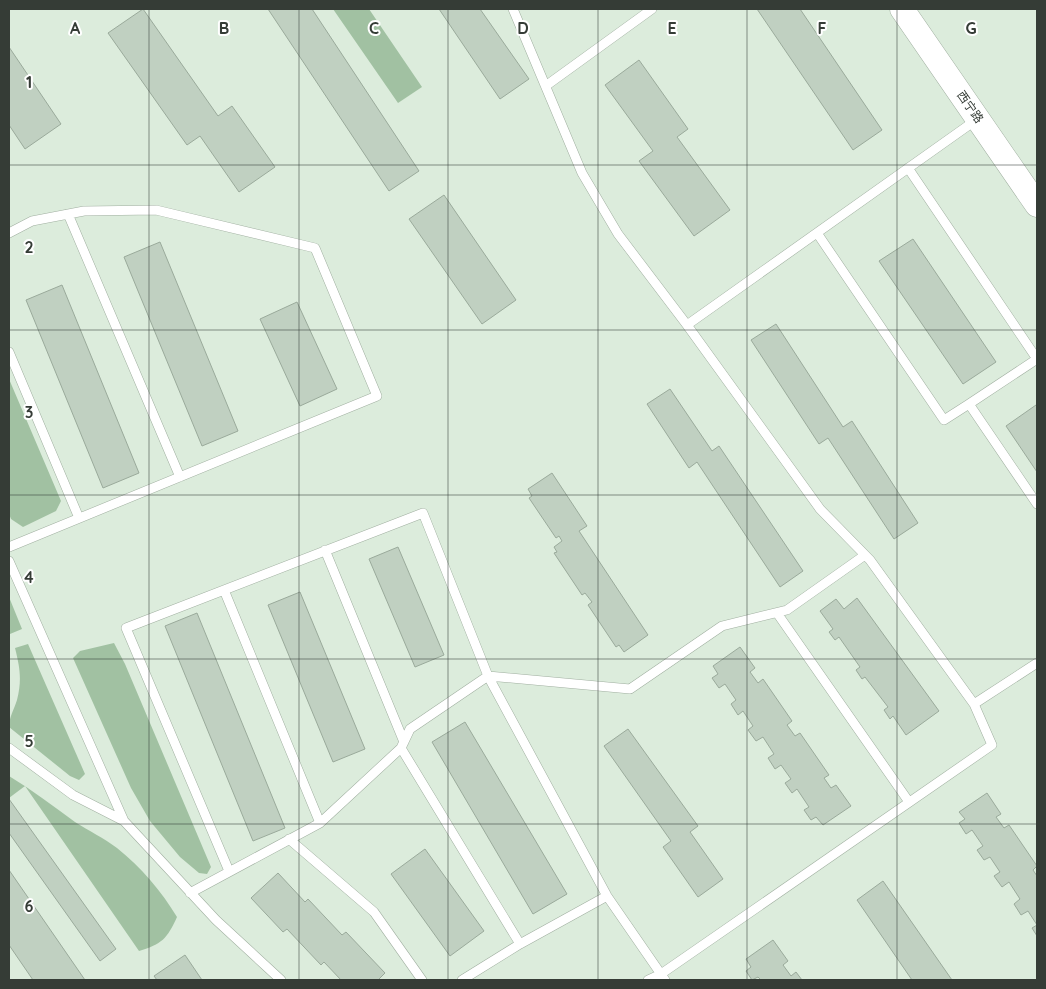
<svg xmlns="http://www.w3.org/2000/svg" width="1046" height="989" viewBox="0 0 1046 989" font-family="Quicksand,'Noto Sans SC',sans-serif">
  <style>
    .green { fill: #a1c1a2 }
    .building { fill: #c0d0c1; stroke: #9aaa9b }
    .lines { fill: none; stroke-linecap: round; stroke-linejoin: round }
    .lane-casing { stroke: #a0afa0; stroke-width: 10 }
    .secondary-casing { stroke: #a0afa0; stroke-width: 25 }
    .lane { stroke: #fff; stroke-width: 9 }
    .secondary { stroke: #fff; stroke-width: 24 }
    .grid { fill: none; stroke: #353c36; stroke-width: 1; stroke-opacity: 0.55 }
    .labels { text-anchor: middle; stroke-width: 4; stroke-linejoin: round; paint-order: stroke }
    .street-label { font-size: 12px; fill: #353c36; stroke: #fff }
    .grid-label { font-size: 16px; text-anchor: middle; font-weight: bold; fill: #353c36; stroke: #fff; stroke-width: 4; stroke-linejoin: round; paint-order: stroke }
  </style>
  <rect width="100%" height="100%" fill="#dcecdc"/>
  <path class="green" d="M 333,9 L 369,9 L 422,87 L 398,103 Z
    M 9,379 L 61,501 L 56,511 L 23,527 L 11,519 L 9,514 Z
    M 9,597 L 22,629 L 10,634 L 9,632 Z
    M 114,643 L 125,664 L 211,867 L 207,874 L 199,873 L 180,857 L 150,821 L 131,788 L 73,658 L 80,651 Z
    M 28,644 L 85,774 L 79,780 L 70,776 L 9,727 C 9,717 14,710 17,700 C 22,680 20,668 15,648 Z
    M 9,776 C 32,790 53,806 75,822 C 89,831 104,838 117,848 C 141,867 162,892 177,917 C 167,939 162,944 139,951 L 25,786 L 9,798 Z"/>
  <path class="building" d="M 143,9 L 218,116 L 232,106 L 275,167 L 239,192 L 200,136 L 187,145 L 108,33 Z
    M 268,9 L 312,9 L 419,171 L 389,191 Z
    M 439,9 L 480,9 L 529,79 L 500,99 Z
    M 757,9 L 800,9 L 882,130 L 853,150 Z
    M 9,47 L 61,124 L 25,149 L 9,125 Z
    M 639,60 L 688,129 L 677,137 L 730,210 L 694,236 L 639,161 L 653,151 L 605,85 Z
    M 444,195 L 516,300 L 482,324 L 409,219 Z
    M 913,239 L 996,362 L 963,384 L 879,261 Z
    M 160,242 L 238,431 L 202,446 L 124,257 Z
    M 62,285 L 139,473 L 103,488 L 26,300 Z
    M 297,302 L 337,389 L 300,406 L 260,319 Z
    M 776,324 L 843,427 L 852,421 L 918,523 L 894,539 L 828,438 L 819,444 L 751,340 Z
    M 670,389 L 712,451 L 719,446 L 803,571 L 780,587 L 697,462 L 689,468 L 647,404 Z
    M 1036,405 L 1037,407 L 1037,472 L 1006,426 Z
    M 552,473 L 587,526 L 579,531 L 648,635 L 624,652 L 619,645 L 616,647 L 588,605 L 592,602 L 585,593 L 582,595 L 554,553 L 557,552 L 554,547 L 562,541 L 559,536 L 556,538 L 529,498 L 532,496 L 528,489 Z
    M 398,547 L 444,655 L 415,667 L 369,559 Z
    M 300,592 L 365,749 L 333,762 L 268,605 Z
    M 857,598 L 939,711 L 906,735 L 893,716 L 890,719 L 884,710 L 888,707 L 865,677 L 862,679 L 856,670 L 860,667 L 839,637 L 835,640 L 829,632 L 833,629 L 820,611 L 836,599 L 844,609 Z
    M 197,613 L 285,828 L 253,841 L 165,626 Z
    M 740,647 L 755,668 L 750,672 L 758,683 L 763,679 L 792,721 L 787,725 L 795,736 L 800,733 L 829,775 L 824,778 L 831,788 L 836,785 L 851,806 L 823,825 L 816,817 L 811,820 L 804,810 L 809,807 L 797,789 L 792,793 L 785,783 L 791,779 L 781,765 L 775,769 L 768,758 L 774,754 L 763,737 L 756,741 L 748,730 L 753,726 L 743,711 L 738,715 L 731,704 L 736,700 L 725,684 L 719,688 L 712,678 L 718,674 L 713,666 Z
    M 465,722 L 567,894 L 533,914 L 432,742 Z
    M 628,729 L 698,826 L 690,832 L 723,879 L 698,897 L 663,847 L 671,841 L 604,746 Z
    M 987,793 L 1001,814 L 996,817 L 1004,828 L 1009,825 L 1037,866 L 1033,870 L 1037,876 L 1037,936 L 1032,928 L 1037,925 L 1028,911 L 1021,915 L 1014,904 L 1020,899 L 1009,882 L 1002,887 L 994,876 L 1000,872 L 990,857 L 984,860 L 977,850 L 983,846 L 972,830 L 966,834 L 959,823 L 965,819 L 959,812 Z
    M 9,799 L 116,949 L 100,961 L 9,833 Z
    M 425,849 L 484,931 L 450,956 L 391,874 Z
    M 9,870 L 85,980 L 33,980 L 9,945 Z
    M 278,873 L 305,902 L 308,899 L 342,935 L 346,932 L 385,973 L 378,980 L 341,980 L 324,962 L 321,965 L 287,929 L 283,932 L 251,898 Z
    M 883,881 L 952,980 L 912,980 L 857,900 Z
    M 773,940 L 788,961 L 783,965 L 791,976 L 796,972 L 802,980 L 761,980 L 758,977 L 752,980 L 746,971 L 751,967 L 746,959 Z
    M 185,955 L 202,980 L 157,980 L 154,976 Z"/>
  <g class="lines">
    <defs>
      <path id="lane" d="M 513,9 L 582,173 L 618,234 L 687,325 L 820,509 L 870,560 L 974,704 L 992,745 L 661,974 L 648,980
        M 547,85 L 652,9
        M 908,168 L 1037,359 L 969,404 L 1037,504
        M 68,214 L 180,477
        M 9,233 L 32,221 L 84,211 L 156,210 L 315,248 L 377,396 L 9,547
        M 817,233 L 944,420 L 969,404
        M 687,325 L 976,120
        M 9,352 L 79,518
        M 325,550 L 404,742
        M 9,561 L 124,821
        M 224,590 L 320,823
        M 777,613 L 909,802
        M 974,704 L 1037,663
        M 9,748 L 73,795 L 124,821 L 216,920 L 281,980
        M 401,748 L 520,944
        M 289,839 L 374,912 L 422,980
        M 229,871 L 126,628 L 423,513 L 488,676 L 607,896 L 665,980
        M 190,893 L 320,823 L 401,748 L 410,729 L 488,676 L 630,689 L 722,626 L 787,610 L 865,555
        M 462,980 L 520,944 L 607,896"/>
      <path id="secondary" d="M 902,9 L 1037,205"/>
    </defs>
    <use href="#lane" class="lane-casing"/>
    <use href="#secondary" class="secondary-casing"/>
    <use href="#lane" class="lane"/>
    <use href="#secondary" class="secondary"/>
  </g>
  <path class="grid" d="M 149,9 L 149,980M 299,9 L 299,980M 448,9 L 448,980M 598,9 L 598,980M 747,9 L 747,980M 897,9 L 897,980M 9,165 L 1037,165M 9,330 L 1037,330M 9,495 L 1037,495M 9,659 L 1037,659M 9,824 L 1037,824"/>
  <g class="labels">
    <g class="street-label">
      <text transform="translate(970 107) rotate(55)" y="4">西宁路</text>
    </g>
  </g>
  <g class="grid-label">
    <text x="75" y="34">A</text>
    <text x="224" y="34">B</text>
    <text x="374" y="34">C</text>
    <text x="523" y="34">D</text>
    <text x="672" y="34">E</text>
    <text x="822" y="34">F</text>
    <text x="971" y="34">G</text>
    <text x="29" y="88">1</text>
    <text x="29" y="253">2</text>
    <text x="29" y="418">3</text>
    <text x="29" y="583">4</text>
    <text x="29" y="747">5</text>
    <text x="29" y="912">6</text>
  </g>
  <rect width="1046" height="989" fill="none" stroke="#353c36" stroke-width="20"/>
</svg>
